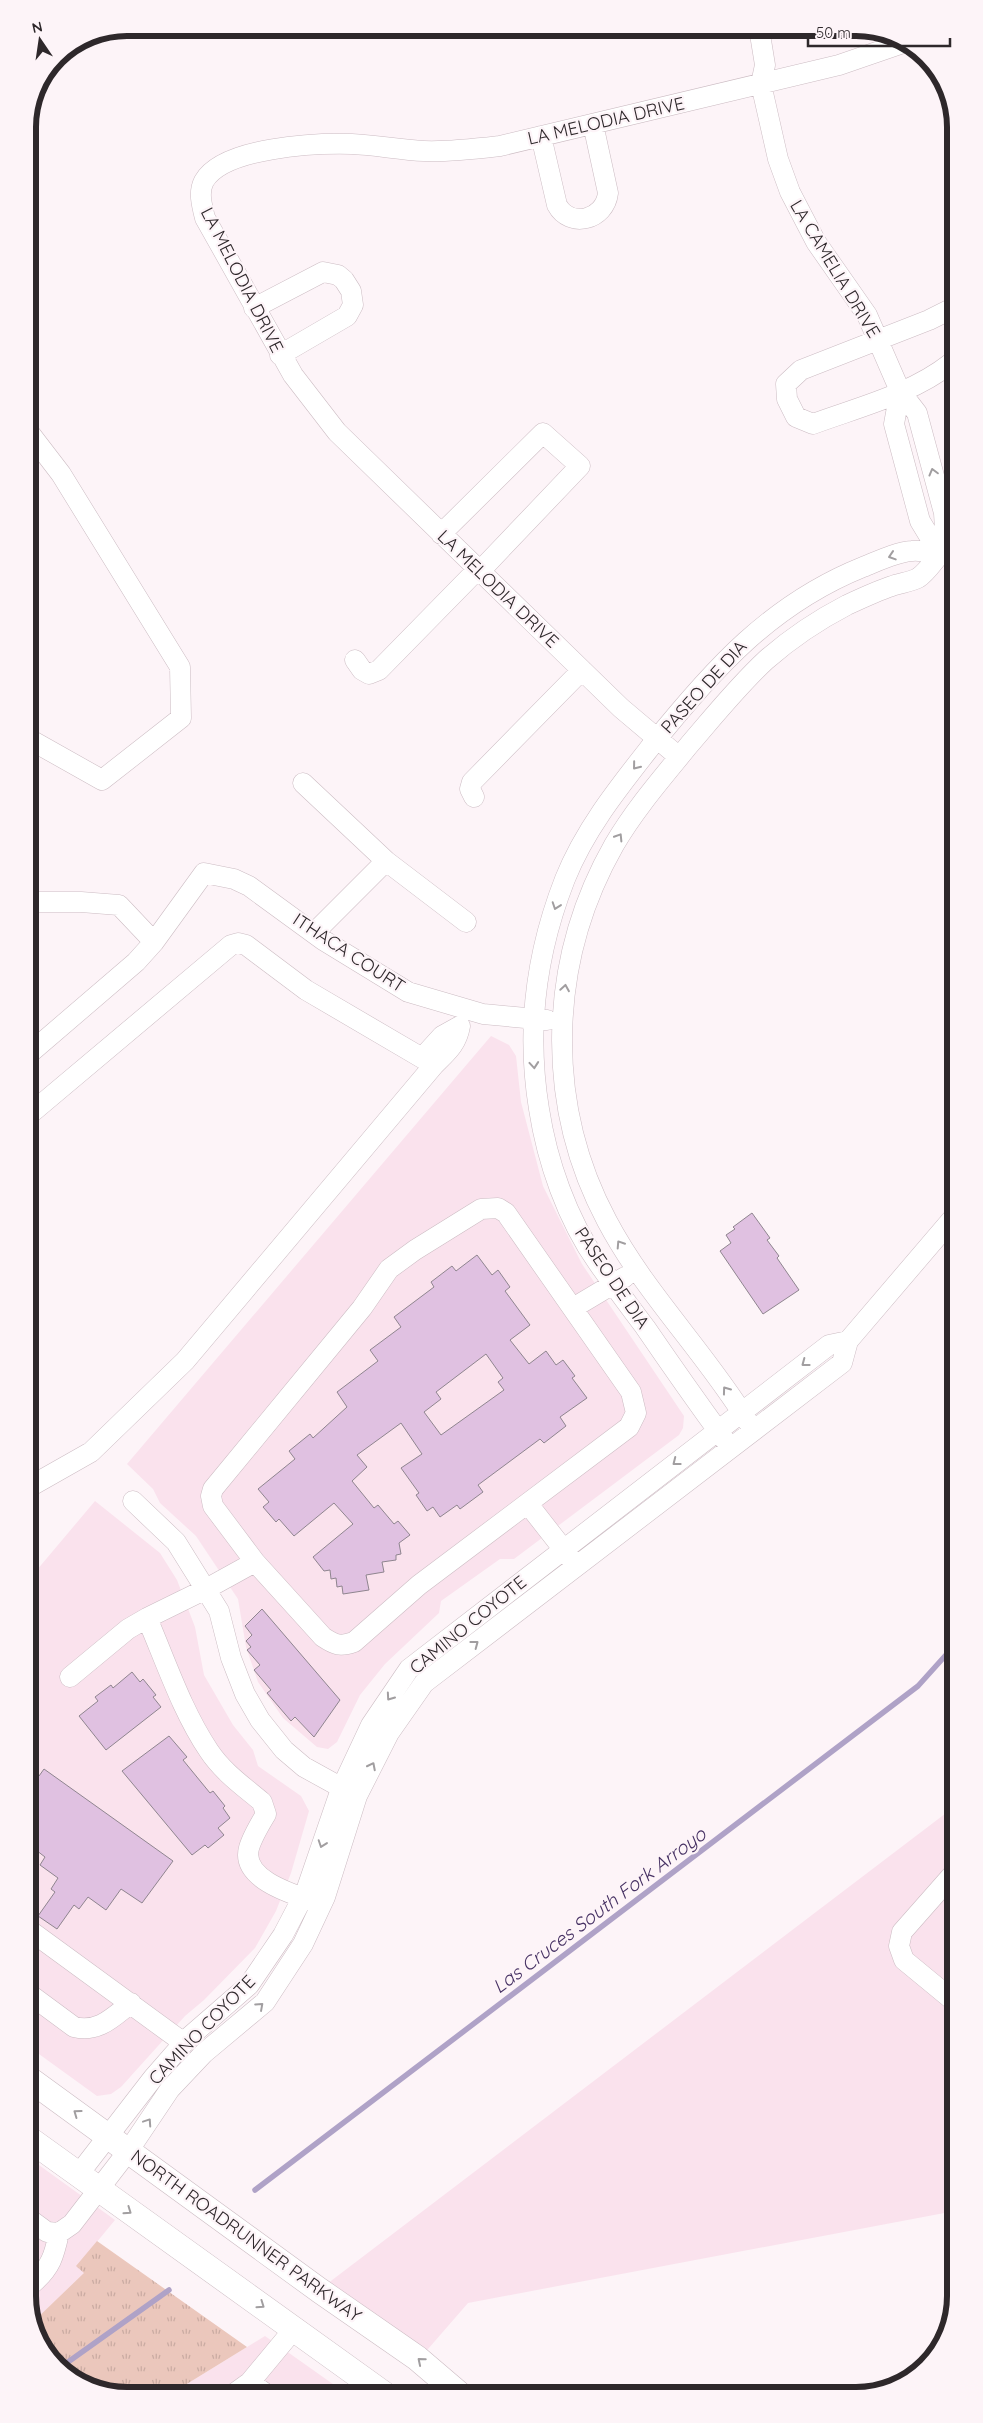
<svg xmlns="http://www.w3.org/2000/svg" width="983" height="2423" viewBox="0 0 983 2423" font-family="Quicksand,sans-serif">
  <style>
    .built { fill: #fae2ed }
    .grass { fill: url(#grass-tufts) }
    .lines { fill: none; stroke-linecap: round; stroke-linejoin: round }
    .stream { stroke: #afa2c7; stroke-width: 5.5 }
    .building { fill: #e0c1e1; stroke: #8f858f; fill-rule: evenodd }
    .minor-casing { stroke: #ccbcc3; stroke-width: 21 }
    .major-casing { stroke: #ccbcc3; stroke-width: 26 }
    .minor { stroke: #fff; stroke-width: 20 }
    .major { stroke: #fff; stroke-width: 25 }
    .oneway { stroke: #a19ea0 }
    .labels { text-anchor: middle; stroke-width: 4.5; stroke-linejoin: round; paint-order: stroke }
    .street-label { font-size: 18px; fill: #2e282b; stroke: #fdf4f8 }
    .water-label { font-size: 19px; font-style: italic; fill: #463163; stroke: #fdf4f8 }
    .rim { fill: none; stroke: #2e282b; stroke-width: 6 }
  </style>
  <defs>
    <pattern id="grass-tufts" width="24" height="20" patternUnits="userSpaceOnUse" patternTransform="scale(1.25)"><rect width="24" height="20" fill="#ebc7bc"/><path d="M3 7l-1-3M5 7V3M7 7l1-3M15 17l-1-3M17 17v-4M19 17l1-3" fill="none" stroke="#caaba2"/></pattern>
  </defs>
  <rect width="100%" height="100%" fill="#fdf4f8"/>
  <path class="built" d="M 491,1036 L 509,1045 L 516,1056 L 521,1102 L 543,1186 L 582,1264 L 684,1416 L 683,1428 L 679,1435 L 514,1559 L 500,1559 L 441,1601 L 439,1613 L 385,1664 L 360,1695 L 337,1742 L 328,1749 L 317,1747 L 283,1718 L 258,1682 L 246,1647 L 238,1599 L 196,1536 L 160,1503 L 153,1489 L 127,1464 Z
    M 95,1501 L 160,1553 L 177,1580 L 195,1627 L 204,1675 L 233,1725 L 253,1750 L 258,1766 L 301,1796 L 309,1811 L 291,1873 L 276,1911 L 255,1948 L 204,2000 L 185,2016 L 121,2087 L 111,2094 L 97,2096 L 32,2049 L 31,1577 Z
    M 954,1807 L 955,2211 L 468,2303 L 415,2364 L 319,2290 Z
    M 32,2160 L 115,2220 L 77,2266 L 85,2273 L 33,2322 Z
    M 265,2336 L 347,2394 L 169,2395 Z"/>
  <path class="grass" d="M 97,2241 L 247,2347 L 169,2395 L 120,2395 L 66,2375 L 33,2328 L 33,2322 L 84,2273 L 76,2266 Z"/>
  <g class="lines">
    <path class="stream" d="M 255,2190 L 918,1686 L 954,1646
      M 61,2367 L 169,2290"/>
  </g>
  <path class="building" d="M 752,1213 L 770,1238 L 767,1240 L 779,1256 L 777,1258 L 799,1290 L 763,1314 L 720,1251 L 731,1243 L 726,1235 L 735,1229 L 733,1227 Z
    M 477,1255 L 492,1275 L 498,1270 L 510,1287 L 505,1291 L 530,1325 L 510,1340 L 529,1364 L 546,1351 L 556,1365 L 563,1360 L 575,1376 L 572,1378 L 587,1398 L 560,1417 L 566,1426 L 544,1443 L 540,1439 L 478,1485 L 483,1492 L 460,1509 L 457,1505 L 440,1517 L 433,1507 L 427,1511 L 416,1495 L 419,1493 L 401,1468 L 422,1454 L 401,1423 L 357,1455 L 367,1467 L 352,1481 L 374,1508 L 378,1505 L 394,1524 L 398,1521 L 410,1535 L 399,1543 L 401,1554 L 396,1555 L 396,1560 L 382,1562 L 384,1572 L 366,1575 L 369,1590 L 343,1594 L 342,1586 L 337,1587 L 336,1578 L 331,1579 L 330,1570 L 324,1571 L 313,1557 L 353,1524 L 334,1503 L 294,1536 L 279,1519 L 276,1522 L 263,1507 L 269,1502 L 258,1489 L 295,1459 L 289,1451 L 310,1434 L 313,1438 L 347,1407 L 337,1392 L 378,1361 L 370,1350 L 401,1327 L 394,1317 L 434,1287 L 431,1282 L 452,1266 L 456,1271 ZM 486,1354 L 503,1378 L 498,1382 L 504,1390 L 441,1435 L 424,1412 L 441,1399 L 436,1392 Z
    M 262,1609 L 340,1700 L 314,1737 L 295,1717 L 291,1721 L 267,1693 L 271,1690 L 254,1670 L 260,1665 L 247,1650 L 251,1647 L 246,1641 L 252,1635 L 245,1626 Z
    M 132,1672 L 140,1682 L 143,1679 L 156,1695 L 153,1697 L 161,1707 L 106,1750 L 79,1716 L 98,1701 L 95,1697 L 111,1685 L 113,1688 Z
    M 169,1736 L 187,1757 L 183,1760 L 210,1793 L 213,1791 L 225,1806 L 223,1808 L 230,1818 L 218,1828 L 224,1835 L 208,1848 L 205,1845 L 192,1855 L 122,1771 Z
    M 44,1769 L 173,1861 L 142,1903 L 121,1889 L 106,1910 L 88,1897 L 79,1909 L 74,1905 L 57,1929 L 38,1916 L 55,1892 L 51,1889 L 58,1878 L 40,1865 L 45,1857 L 32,1847 L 31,1770 L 39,1776 Z"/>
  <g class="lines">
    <defs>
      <path id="minor" d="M 759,28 L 765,65 L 761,84 L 778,159 L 790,192 L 816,242 L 867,315 L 900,391 L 917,413 L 944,513 L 945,530 L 940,554
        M 541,136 L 557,205 C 570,229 605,220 608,193 L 593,124
        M 254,308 L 323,272 L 338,275 L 344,280 L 351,291 L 353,305 L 347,316 L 280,355
        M 951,309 L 929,320 L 801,370 L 786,384 L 787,399 L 796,417 L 813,424 C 859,407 912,394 951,363
        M 900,391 L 894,424 L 920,521 L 940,554
        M 28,431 L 61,474 L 180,667 L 181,718 L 102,780 L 29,739
        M 441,534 L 543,433 L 580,466 L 480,571
        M 355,660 L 362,670 L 369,674 L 379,670 L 478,569
        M 679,757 L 621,708 L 337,432 L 293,375 L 205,218 C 202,206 198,192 204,181 C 224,147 316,143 352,144 C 376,145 400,150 424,151 C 449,152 474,149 500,146 L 839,65 L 903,43
        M 303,783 L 386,861 L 314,933
        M 474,797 L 470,789 L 472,782 L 582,670
        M 386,861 L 466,922
        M 29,902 L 81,902 L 119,905 L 154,942
        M 30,1053 L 136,962 L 154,942 L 204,873 L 234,879 L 249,886 L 323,940 L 408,992 L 483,1014 L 547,1020
        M 30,1114 L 231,945 L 238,943 L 246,945 L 306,990 L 434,1065
        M 573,1308 L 625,1277
        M 748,1422 C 705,1352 645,1293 607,1221 C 544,1103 548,961 614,845 C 635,809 663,777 689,745 C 714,716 738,686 766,660 C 790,639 818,620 847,605 C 862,598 877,591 892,586 C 900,583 911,582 918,578 C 926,573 934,561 940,554
        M 724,1439 C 697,1402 671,1365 645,1327 C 629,1306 613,1284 598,1263 C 567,1219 547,1161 539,1109 C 526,1030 536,953 565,879 C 585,829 619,787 652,745 C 713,669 771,604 863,567 C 878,561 896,552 912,551 C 921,550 931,553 940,554
        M 31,1486 L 91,1452 L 185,1361 L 434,1065 C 447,1052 457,1044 460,1026 L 442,1036 L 422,1058
        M 133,1501 L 176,1542 L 219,1611 L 231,1658 L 245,1694 L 260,1720 L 284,1750 L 304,1767 L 353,1794
        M 528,1504 L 571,1559
        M 255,1562 L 323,1637 C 335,1645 340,1647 354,1642 L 419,1585 L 629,1427 L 636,1413 L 631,1392 L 506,1213 L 498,1208 L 481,1209 L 415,1250 L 389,1269 L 362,1308 L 213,1489 L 211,1496 L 213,1506 L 255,1562 L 206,1589 L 147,1618 C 166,1662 182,1711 209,1751 C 223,1772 243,1786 262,1802 L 266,1814 C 260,1824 252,1837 249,1848 C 240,1881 299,1896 321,1904
        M 70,1677 L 128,1629 L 147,1618
        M 954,1873 L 902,1932 L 899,1946 L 904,1960 L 955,2002
        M 32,1932 L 184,2043
        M 32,1996 L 74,2027 C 99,2033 113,2017 131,2003
        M 78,2175 L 153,2078 L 188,2038 L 249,1985 L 283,1935 L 306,1891 L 341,1789 L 371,1725 L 409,1669 L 829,1345 L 848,1341
        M 32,2221 L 47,2232 L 59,2233 L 72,2224 L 129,2150 L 170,2089 L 204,2053 L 265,2002 L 303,1944 L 325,1897 L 357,1796 L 389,1733 L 424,1683 L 842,1363 L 848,1341 L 953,1218
        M 33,2283 C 51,2267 54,2256 59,2233
        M 250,2382 L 266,2394
        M 232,2395 L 250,2382 L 294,2329"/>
      <path id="major" d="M 32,2081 L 319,2290 L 417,2358 L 458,2393
        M 32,2141 L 384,2394"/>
    </defs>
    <use href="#minor" class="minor-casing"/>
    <use href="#major" class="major-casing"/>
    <use href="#minor" class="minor"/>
    <use href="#major" class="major"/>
  </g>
  <defs><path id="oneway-chevron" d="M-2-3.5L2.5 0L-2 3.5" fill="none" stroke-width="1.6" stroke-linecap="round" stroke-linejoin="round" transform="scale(1.25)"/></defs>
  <g class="oneway">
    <use href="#oneway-chevron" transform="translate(933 472) rotate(-105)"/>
    <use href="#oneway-chevron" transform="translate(892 556) rotate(162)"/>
    <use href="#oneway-chevron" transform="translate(636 766) rotate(129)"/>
    <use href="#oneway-chevron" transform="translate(619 837) rotate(-58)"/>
    <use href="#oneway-chevron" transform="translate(556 906) rotate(109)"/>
    <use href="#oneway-chevron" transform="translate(565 988) rotate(-81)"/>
    <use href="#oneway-chevron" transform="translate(534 1065) rotate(85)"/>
    <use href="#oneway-chevron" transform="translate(620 1244) rotate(-123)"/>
    <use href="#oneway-chevron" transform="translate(805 1363) rotate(143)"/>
    <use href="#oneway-chevron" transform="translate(726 1390) rotate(-126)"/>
    <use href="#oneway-chevron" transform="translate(676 1462) rotate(142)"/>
    <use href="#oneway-chevron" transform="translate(475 1644) rotate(-37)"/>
    <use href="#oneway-chevron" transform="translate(390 1697) rotate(125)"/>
    <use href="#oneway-chevron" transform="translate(372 1766) rotate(-63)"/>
    <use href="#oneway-chevron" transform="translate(322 1844) rotate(109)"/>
    <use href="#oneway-chevron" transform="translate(260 2006) rotate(-42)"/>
    <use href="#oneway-chevron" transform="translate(77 2113) rotate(-144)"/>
    <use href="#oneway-chevron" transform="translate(148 2122) rotate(-56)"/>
    <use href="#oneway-chevron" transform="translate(128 2211) rotate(35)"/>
    <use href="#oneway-chevron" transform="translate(261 2305) rotate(35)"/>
    <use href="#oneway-chevron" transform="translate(421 2361) rotate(-140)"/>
  </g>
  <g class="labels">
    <g class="street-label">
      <text transform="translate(606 121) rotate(-13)" y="6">LA MELODIA DRIVE</text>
      <text transform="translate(835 269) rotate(59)" y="6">LA CAMELIA DRIVE</text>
      <text transform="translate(242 280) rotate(63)" y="6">LA MELODIA DRIVE</text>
      <text transform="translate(498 589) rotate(44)" y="6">LA MELODIA DRIVE</text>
      <text transform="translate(704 687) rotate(-48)" y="6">PASEO DE DIA</text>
      <text transform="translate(349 953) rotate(33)" y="6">ITHACA COURT</text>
      <text transform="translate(612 1278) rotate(56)" y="6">PASEO DE DIA</text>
      <text transform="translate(468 1625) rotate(-39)" y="6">CAMINO COYOTE</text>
      <text transform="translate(202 2030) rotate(-46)" y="6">CAMINO COYOTE</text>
      <text transform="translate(246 2236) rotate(36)" y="6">NORTH ROADRUNNER PARKWAY</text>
    </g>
    <g class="water-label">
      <text transform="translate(599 1910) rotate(-37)" y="7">Las Cruces South Fork Arroyo</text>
    </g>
  </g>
  <path d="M0 0H983V2423H0ZM127 36H856A91 91 0 0 1 947 127V2296A91 91 0 0 1 856 2387H127A91 91 0 0 1 36 2296V127A91 91 0 0 1 127 36Z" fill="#fdf4f8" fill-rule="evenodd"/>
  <path class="rim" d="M127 36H856A91 91 0 0 1 947 127V2296A91 91 0 0 1 856 2387H127A91 91 0 0 1 36 2296V127A91 91 0 0 1 127 36Z"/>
  <g transform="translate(40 40) rotate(347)" stroke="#fdf4f8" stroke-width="4" paint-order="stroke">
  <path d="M0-4L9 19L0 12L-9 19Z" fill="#2e282b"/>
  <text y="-8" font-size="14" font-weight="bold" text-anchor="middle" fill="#2e282b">N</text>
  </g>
  <path d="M808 38v8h142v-8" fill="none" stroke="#2e282b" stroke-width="2.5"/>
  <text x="816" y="38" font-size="15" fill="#2e282b" stroke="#fdf4f8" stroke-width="4" paint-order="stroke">50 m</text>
</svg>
